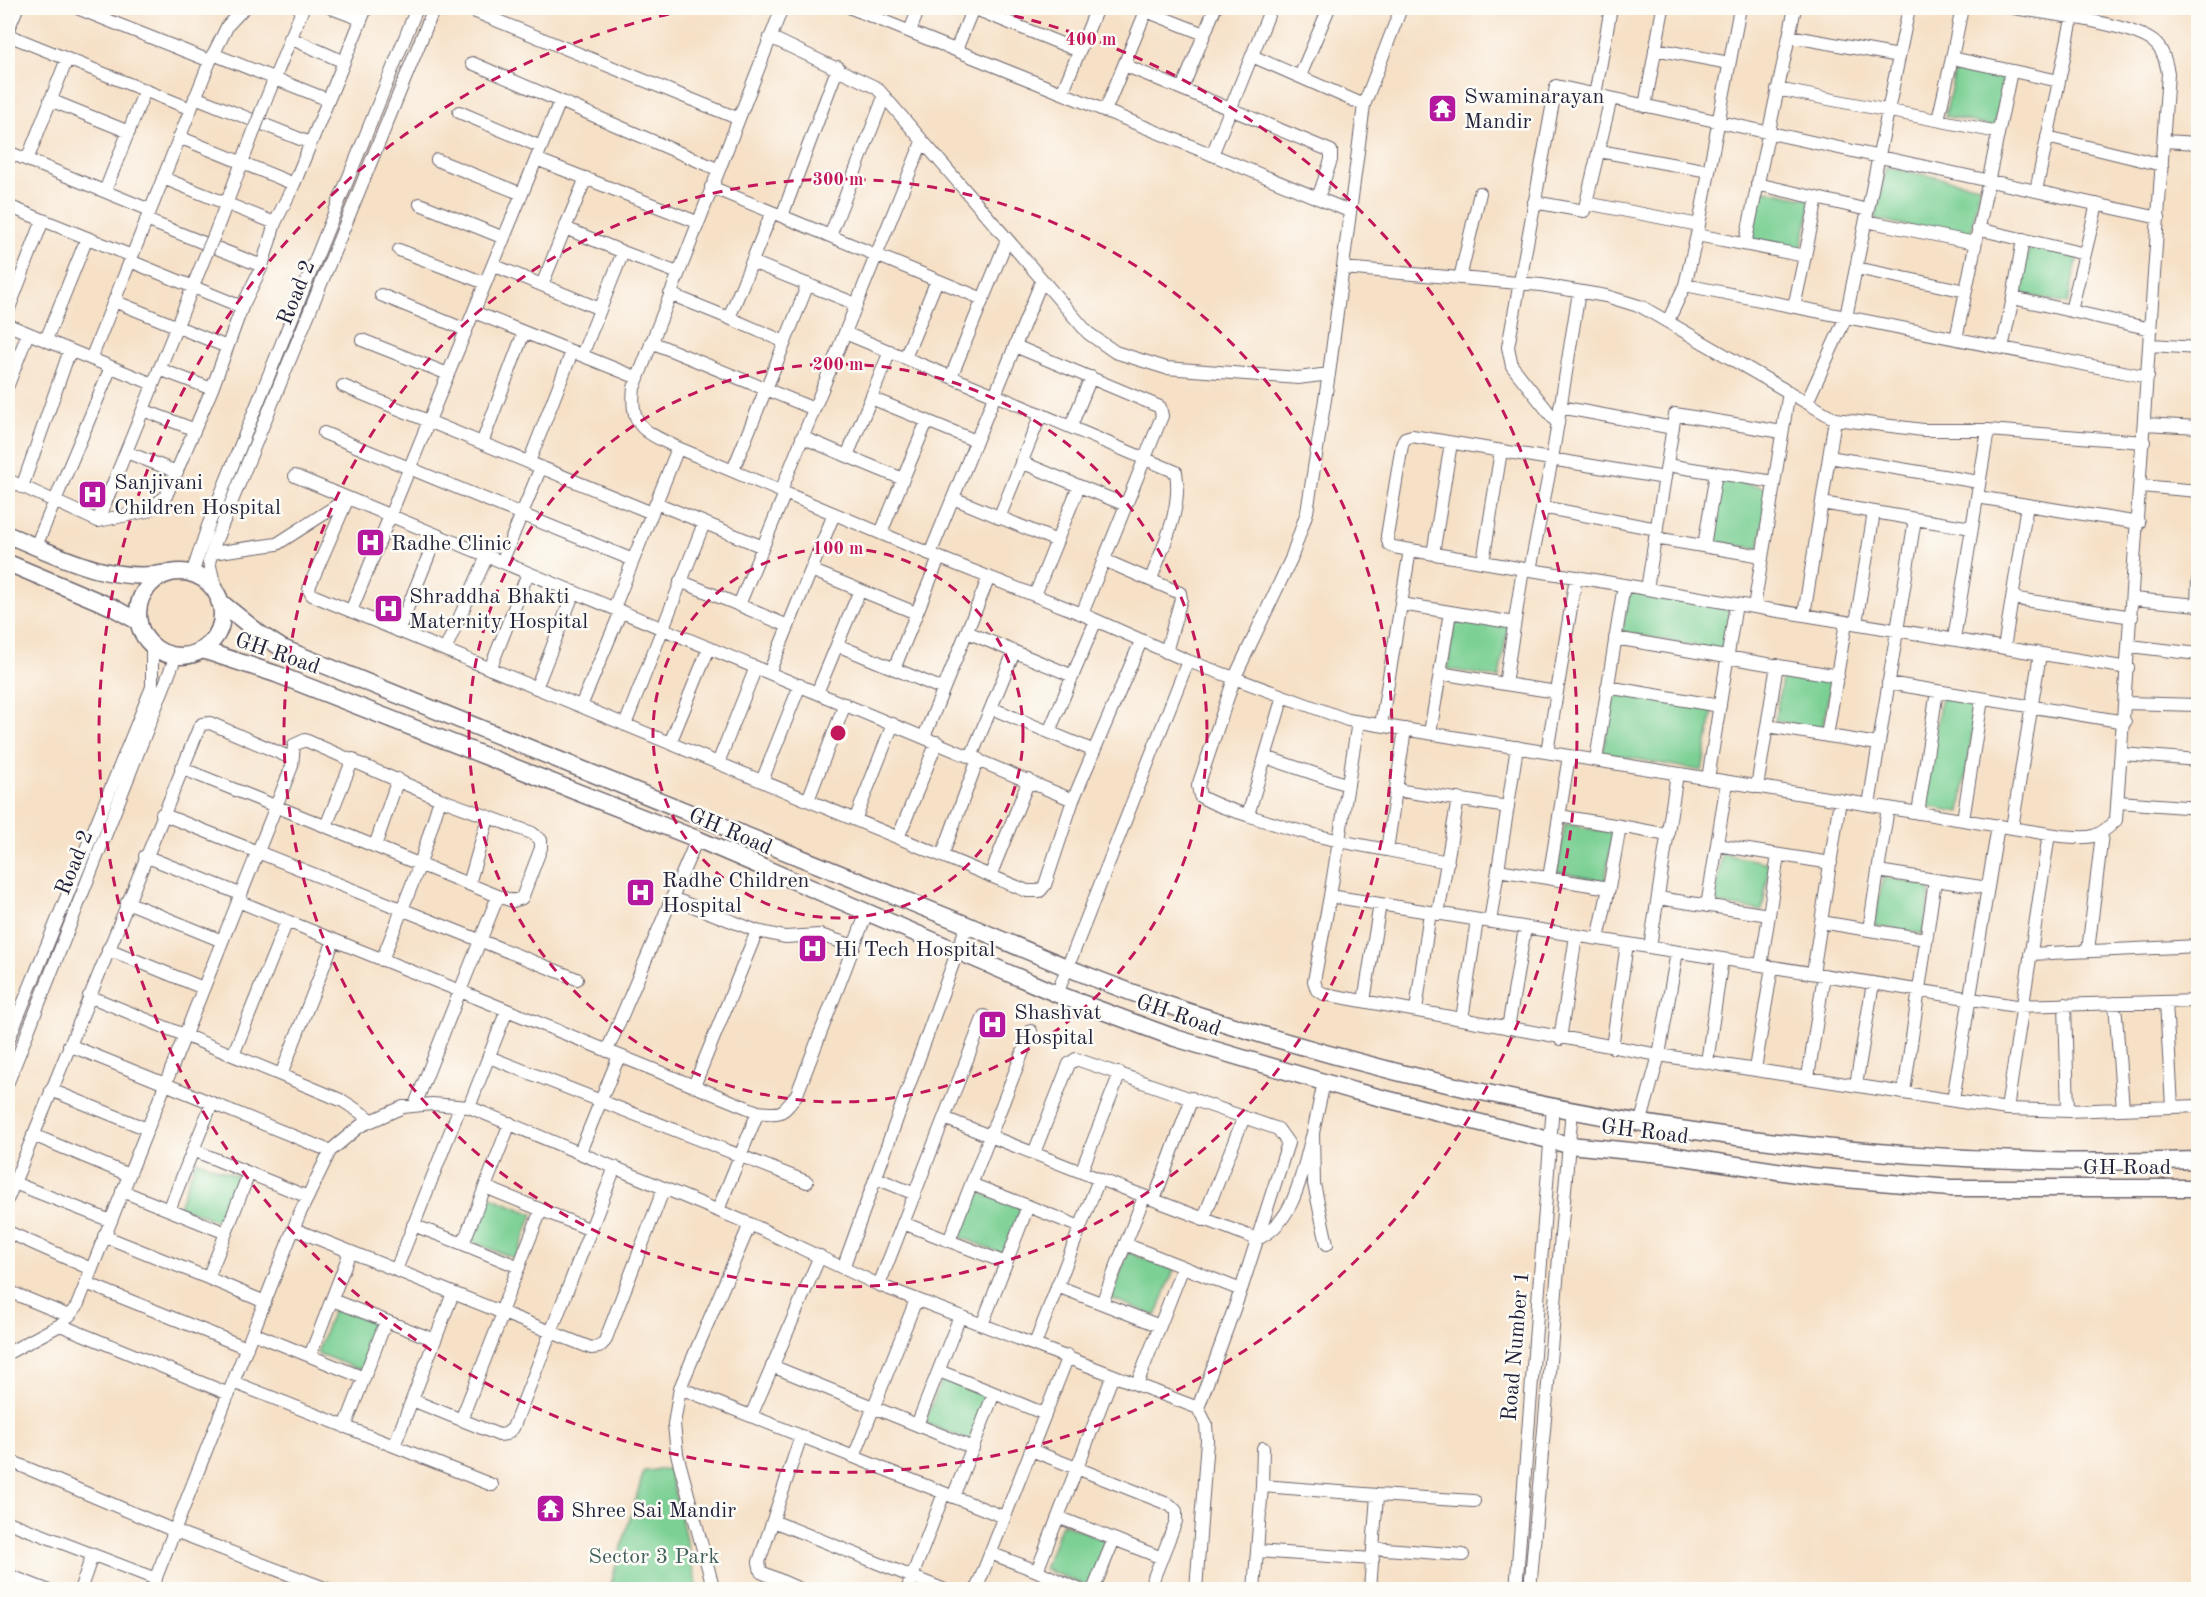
<svg xmlns="http://www.w3.org/2000/svg" width="2206" height="1597" viewBox="0 0 2206 1597" font-family="'Old Standard TT',serif">
  <style>
    .park { fill: #7bd094; stroke: #4e7968; stroke-width: 1.5 }
    .lines { fill: none; stroke-linecap: round; stroke-linejoin: round }
    .minor-casing { stroke: #6c646c; stroke-width: 14 }
    .major-casing { stroke: #6c646c; stroke-width: 19 }
    .minor { stroke: #fff; stroke-width: 12 }
    .major { stroke: #fff; stroke-width: 16 }
    .minor-bridge-casing { stroke: #6c646c; stroke-width: 14; stroke-linecap: butt }
    .minor-bridge { stroke: #fff; stroke-width: 12 }
    .ring { fill: none; stroke: #c2185b; stroke-width: 3; stroke-dasharray: 10 8 }
    .labels { text-anchor: middle; stroke-width: 5; stroke-linejoin: round; paint-order: stroke }
    .poi-label { font-size: 22px; fill: #22223b; stroke: #fdfcf7; text-anchor: start }
    .street-label { font-size: 22px; fill: #22223b; stroke: #fdfcf7 }
    .park-label { font-size: 22px; fill: #415f5a; stroke: #fdfcf7 }
    .centre { fill: #c2185b; stroke: #fdfcf7; stroke-width: 3 }
    .ring-label { font-size: 18px; text-anchor: middle; font-weight: bold; fill: #c2185b; stroke: #fdfcf7; stroke-width: 5; stroke-linejoin: round; paint-order: stroke }
  </style>
  <rect width="100%" height="100%" fill="#fdfcf7"/>
  <filter id="ink" filterUnits="userSpaceOnUse"><feTurbulence type="fractalNoise" baseFrequency=".0167" numOctaves="2"/><feDisplacementMap in="SourceGraphic" scale="12" xChannelSelector="R" yChannelSelector="G"/><feConvolveMatrix kernelMatrix="1 2 1 2 8 2 1 2 1" color-interpolation-filters="sRGB"/></filter>
  <filter id="wash" filterUnits="userSpaceOnUse"><feTurbulence type="fractalNoise" baseFrequency=".008" numOctaves="4" result="noise"/><feDisplacementMap in="SourceGraphic" scale="24" xChannelSelector="R" yChannelSelector="G"/><feGaussianBlur stdDeviation="1.35" result="paint"/><feColorMatrix in="noise" values="0 0 0 0 0 0 0 0 0 0 0 0 0 0 0 0 0 1.4 0 .05"/><feComposite in="paint" operator="in"/></filter>
  <g filter="url(#wash)">
    <rect width="100%" height="100%" fill="#f6e0c6"/>
    <path class="park" d="M 1956,66 L 2005,77 L 1994,127 L 1945,116 Z
      M 1886,167 L 1980,186 L 1970,239 L 1875,219 Z
      M 1762,189 L 1812,200 L 1801,250 L 1751,239 Z
      M 2030,246 L 2078,257 L 2067,304 L 2019,293 Z
      M 1721,479 L 1769,488 L 1759,549 L 1711,541 Z
      M 1630,591 L 1730,610 L 1722,651 L 1622,632 Z
      M 1456,617 L 1508,626 L 1499,678 L 1447,669 Z
      M 1783,672 L 1831,681 L 1823,729 L 1775,721 Z
      M 1614,692 L 1713,709 L 1702,771 L 1603,753 Z
      M 1941,697 L 1977,703 L 1960,812 L 1924,806 Z
      M 1565,824 L 1613,833 L 1605,881 L 1557,872 Z
      M 1722,854 L 1770,863 L 1762,911 L 1714,903 Z
      M 1883,877 L 1931,886 L 1923,934 L 1874,925 Z
      M 196,1160 L 242,1178 L 224,1224 L 179,1206 Z
      M 975,1191 L 1021,1208 L 1003,1254 L 958,1236 Z
      M 488,1196 L 533,1214 L 516,1259 L 470,1241 Z
      M 1128,1252 L 1174,1270 L 1156,1316 L 1111,1298 Z
      M 334,1307 L 380,1325 L 363,1371 L 317,1353 Z
      M 942,1378 L 988,1396 L 970,1441 L 925,1423 Z
      M 669,1469 L 698,1589 L 609,1589 L 644,1471 Z
      M 1062,1523 L 1107,1541 L 1090,1587 L 1044,1569 Z"/>
  </g>
  <g filter="url(#ink)">
    <g class="lines">
      <defs>
        <path id="minor" d="M 77,8 L 210,61
          M 331,8 L 360,19
          M 466,8 L 737,118
          M 782,8 L 634,388 C 629,428 646,432 678,448 L 930,554 L 1082,614 L 1188,661
          M 851,8 L 1062,93 L 1097,8
          M 973,8 L 1079,51
          M 1215,8 L 1182,89 L 1331,151 L 1331,160 L 1318,198
          M 1401,8 L 1364,105 L 1329,374 L 1307,512 L 1291,559 L 1234,679 L 1198,786 L 1200,796 C 1214,805 1231,810 1247,815 C 1293,831 1339,842 1387,850 L 1405,729
          M 1962,8 L 1952,58 L 2059,81
          M 8,30 L 17,8
          M 910,31 L 919,8
          M 8,35 L 191,109
          M 1789,36 L 1899,56
          M 770,37 L 877,88 L 1088,333 L 1115,352 L 1166,368 L 1298,378 L 1329,374
          M 290,38 L 342,61
          M 1655,49 L 1729,63
          M 956,50 L 973,8
          M 213,54 L 326,99
          M 1252,56 L 1364,105
          M 472,63 L 560,101
          M 1124,65 L 1146,11 L 1204,34
          M 1300,76 L 1329,8
          M 1777,89 L 1998,132
          M 1062,93 L 1349,211
          M 1595,95 L 1611,8
          M 195,97 L 310,143
          M 1611,98 L 1586,203 L 1699,225
          M 50,100 L 129,132
          M 1645,106 L 1663,8
          M 1105,111 L 1124,65 L 1182,89
          M 261,112 L 303,8
          M 459,112 L 541,147
          M 1938,120 L 1952,58
          M 179,137 L 294,184
          M 2047,137 L 2162,165
          M 2164,141 L 2198,143
          M 1599,151 L 1709,171
          M 8,152 L 150,210
          M 1212,155 L 1271,8
          M 536,159 L 697,222
          M 27,160 L 67,59
          M 437,160 L 522,194
          M 163,178 L 275,223
          M 1757,184 L 1868,210
          M 711,187 L 983,299
          M 105,191 L 145,90
          M 2036,191 L 2072,19
          M 1534,202 L 1584,211 L 1586,203
          M 420,204 L 504,238
          M 8,206 L 132,256
          M 782,216 L 838,67
          M 146,220 L 262,266
          M 1866,221 L 1975,243
          M 1978,229 L 2085,254
          M 1697,235 L 1805,256 L 1794,307
          M 214,236 L 254,131
          M 830,236 L 884,97
          M 1745,244 L 1795,8
          M 399,250 L 485,283
          M 623,252 L 678,273
          M 1805,256 L 1817,198
          M 130,261 L 242,307
          M 752,262 L 856,304
          M 493,265 L 600,309
          M 1343,268 L 1541,285 L 1606,296 L 1642,307 L 1835,419 L 1923,430 L 1988,430 L 2144,442
          M 1856,268 L 1966,291
          M 1460,278 L 1480,193
          M 1042,280 L 995,395 L 1176,472 C 1182,510 1164,544 1151,579
          M 542,285 L 565,228
          M 1685,285 L 2148,377
          M 1579,292 L 1552,459 L 1530,570 L 1393,547 L 1389,544 L 1387,536 L 1402,445 L 1405,438 L 1412,436 C 1496,450 1581,464 1665,478
          M 670,294 L 729,318
          M 381,295 L 466,330
          M 2013,298 L 2023,239
          M 114,301 L 227,347
          M 8,311 L 43,220
          M 2071,311 L 2097,204
          M 474,312 L 638,378
          M 1668,321 L 1685,285 L 1697,235 L 1740,8
          M 8,325 L 153,384
          M 845,333 L 951,377
          M 1956,339 L 2011,71
          M 46,340 L 87,238
          M 362,340 L 448,374
          M 651,342 L 814,409
          M 785,342 L 808,284
          M 2151,345 L 2198,348
          M 1015,346 L 1160,407 L 1162,416 L 1082,614
          M 2002,348 L 2013,298 L 2151,329
          M 582,355 L 623,252 L 565,228 L 586,178
          M 905,358 L 937,280
          M 91,359 L 210,61 L 228,25 L 244,8
          M 159,369 L 212,389
          M 8,385 L 28,333
          M 343,386 L 652,513
          M 871,398 L 890,351
          M 1807,402 L 1846,317 L 1909,8
          M 1560,407 L 1673,428
          M 143,410 L 193,429
          M 1558,424 L 1512,366 L 1508,347 L 1556,86 L 2159,218
          M 2145,424 L 2198,427
          M 1071,426 L 1091,377
          M 324,433 L 633,560
          M 802,437 L 847,456
          M 482,443 L 524,332
          M 126,452 L 177,472
          M 1829,457 L 1979,482
          M 529,462 L 572,352
          M 1021,462 L 1079,486
          M 1667,465 L 1774,482
          M 733,470 L 785,342 L 729,318 L 772,212
          M 295,476 L 769,673 L 834,514
          M 903,479 L 927,421
          M 8,480 L 98,521 L 147,511 L 166,496 L 212,389 L 242,307 L 262,266 L 275,223 L 294,184 L 366,8
          M 2141,486 L 2198,491
          M 22,487 L 70,350
          M 781,491 L 922,142
          M 785,493 L 739,605 L 788,626
          M 1977,497 L 2027,505 L 2004,648
          M 348,498 L 310,585 L 309,590 L 312,595 L 1027,891 L 1040,891 L 1045,885 L 1073,800 L 769,673
          M 953,498 L 1057,541
          M 656,503 L 763,547
          M 1822,503 L 1915,519
          M 2027,505 L 2139,523
          M 1542,507 L 1657,529
          M 999,518 L 1041,414
          M 98,521 L 206,254
          M 881,533 L 903,479 L 847,456 L 871,398 L 976,441
          M 1655,538 L 1762,556
          M 36,546 L 111,367
          M 1704,546 L 1716,473
          M 212,553 L 277,544 L 347,499
          M 930,554 L 995,395 L 951,377 L 1007,240
          M 1433,554 L 1451,443
          M 1104,560 L 1180,593 L 1181,599 L 1166,652
          M 502,562 L 541,467
          M 1483,562 L 1501,451
          M 811,570 L 916,613
          M 1530,570 L 1576,577 L 1557,692
          M 192,574 L 208,526 L 417,8
          M 1576,577 L 1736,604 L 1708,779
          M 680,581 L 739,605
          M 1647,589 L 1675,414 L 1782,432
          M 217,595 L 209,562 L 216,540 L 434,8
          M 1035,595 L 1079,486 L 1126,505
          M 2012,598 L 2132,617
          M 2133,599 L 2198,605
          M 1401,604 L 1410,550
          M 1736,604 L 2128,668
          M 2197,605 L 2198,580
          M 1754,607 L 1789,392
          M 614,608 L 678,448
          M 351,611 L 560,101 L 717,169
          M 1450,612 L 1514,623
          M 1804,615 L 1835,419
          M 1856,623 L 1874,512
          M 398,631 L 437,535
          M 967,632 L 1073,676
          M 1615,638 L 1838,676
          M 1954,639 L 1972,528
          M 837,645 L 860,590
          M 2130,646 L 2198,654
          M 445,650 L 487,556
          M 490,669 L 528,573
          M 894,669 L 939,558
          M 1888,683 L 2125,722
          M 1505,684 L 1557,692 L 1547,752
          M 1607,687 L 1720,706
          M 536,688 L 574,592
          M 817,693 L 837,645 L 943,689
          M 2126,703 L 2198,705
          M 581,706 L 621,611
          M 991,708 L 1014,652
          M 1358,722 L 1330,896 L 2016,1006 L 2198,1001
          M 625,725 L 704,523
          M 1381,725 L 1401,604 L 1450,612 L 1440,673
          M 1767,726 L 1878,744
          M 1049,732 L 1096,620
          M 1430,733 L 1440,673 L 1505,684 L 1523,569
          M 1827,736 L 1846,622
          M 924,737 L 989,577
          M 670,743 L 709,648
          M 2122,754 L 2198,760
          M 971,757 L 991,708 L 1092,750
          M 1265,757 L 1348,785
          M 1596,760 L 1624,585
          M 718,763 L 756,667
          M 181,768 L 498,896 L 460,991 L 758,1112 L 718,1210
          M 762,781 L 800,685
          M 1757,787 L 1777,665
          M 1396,790 L 1508,807
          M 808,800 L 845,704
          M 1073,800 L 1141,641
          M 2119,802 L 2198,808
          M 1869,805 L 1915,519 L 1972,528 L 1988,430
          M 1888,808 L 1878,871 L 1935,880
          M 1918,813 L 1937,691
          M 162,814 L 577,979
          M 1248,815 L 1283,696
          M 1559,816 L 1620,826 L 1609,888
          M 855,820 L 893,724
          M 1963,820 L 1982,699
          M 326,826 L 353,759
          M 1620,826 L 1668,835
          M 2012,828 L 2040,654
          M 898,838 L 937,742
          M 1717,845 L 1831,863
          M 375,846 L 398,779
          M 1387,850 L 1448,862
          M 145,856 L 240,894
          M 942,856 L 978,759
          M 1498,870 L 1609,888 L 1598,939
          M 990,876 L 1029,780
          M 1549,878 L 1569,756
          M 469,884 L 488,818
          M 1330,896 L 1314,981 L 1317,990 L 1324,994 L 1659,1055 L 2007,1109 L 2068,1111 L 2198,1106
          M 672,898 L 757,931 L 694,1086
          M 1658,898 L 1769,915 L 1761,965
          M 127,902 L 222,941
          M 1707,906 L 1727,782
          M 1438,914 L 1458,799
          M 1769,915 L 1778,855
          M 287,921 L 460,991 L 415,1105
          M 1490,922 L 1517,747
          M 1821,922 L 1869,930 L 1878,871
          M 1869,930 L 1926,939
          M 757,931 L 785,937 L 820,935 L 854,946
          M 1650,947 L 1677,774
          M 108,949 L 203,988
          M 2088,951 L 2102,834
          M 2030,954 L 2198,946
          M 382,960 L 420,864 L 440,799
          M 1813,973 L 1840,800
          M 1057,994 L 1188,661 L 1348,720 L 2061,836 C 2088,838 2096,841 2116,820 L 2168,73 C 2166,63 2164,52 2156,44 C 2137,24 2044,13 2014,8
          M 89,996 L 281,1075 L 334,940
          M 1364,1001 L 1380,904
          M 2166,1002 L 2172,1107
          M 2115,1003 L 2123,1109
          M 2065,1004 L 2068,1111
          M 1416,1010 L 1430,912
          M 1462,1019 L 1477,920
          M 1508,1028 L 1525,928
          M 1560,1039 L 1576,936
          M 8,1041 L 152,687 L 152,645
          M 69,1045 L 212,1103
          M 1612,1047 L 1627,944
          M 607,1051 L 697,839
          M 233,1055 L 287,921 L 238,901
          M 489,1057 L 807,1182
          M 1707,1062 L 1722,959
          M 1755,1069 L 1772,967
          M 281,1075 L 343,1101 L 372,1120
          M 1808,1077 L 1824,975
          M 8,1082 L 176,656
          M 1324,1082 L 1313,1133 L 1314,1184 L 1327,1244
          M 1856,1085 L 1873,983
          M 51,1090 L 147,1129
          M 1904,1092 L 1935,880 L 1988,888
          M 1953,1100 L 1998,826
          M 469,1107 L 507,1010
          M 2007,1109 L 2049,834
          M 758,1112 C 782,1115 783,1114 797,1094 L 867,912
          M 944,1118 L 984,1016
          M 1641,1121 L 1659,1055 L 1677,952
          M 33,1135 L 129,1175
          M 193,1150 L 212,1103 L 330,1151
          M 580,1152 L 619,1056
          M 1034,1153 L 1069,1064 L 1076,1059 L 1278,1129 L 1288,1143 L 1241,1290 L 1198,1408
          M 615,1167 L 551,1332 L 591,1348 L 599,1347 L 605,1341 L 664,1188
          M 1081,1172 L 1120,1073
          M 249,1173 L 308,1197
          M 876,1178 L 915,1194
          M 1099,1179 L 1257,1239 C 1296,1222 1302,1170 1313,1133
          M 14,1183 L 111,1221
          M 971,1184 L 1028,1206
          M 485,1187 L 510,1123
          M 122,1191 L 226,1233 L 208,1278 L 265,1302
          M 8,1198 L 199,728 L 202,724 L 210,723 L 291,758
          M 1154,1200 L 1192,1098
          M 169,1210 L 193,1150 L 249,1173 L 226,1233
          M 1203,1220 L 1244,1117
          M 903,1223 L 1006,1263
          M 413,1225 L 463,1244 L 485,1187 L 591,1230
          M 294,1229 L 453,1293
          M 8,1232 L 91,1269
          M 104,1236 L 208,1278
          M 949,1241 L 1031,1031
          M 463,1244 L 519,1267
          M 1125,1244 L 1241,1290
          M 843,1268 L 879,1285 L 1198,1408 L 1206,1424 L 1207,1440 L 1196,1590
          M 396,1270 L 460,1107
          M 86,1283 L 247,1348
          M 879,1285 L 944,1118 L 1099,1179 L 1035,1344
          M 1057,1286 L 1160,1326
          M 8,1291 L 69,1316 L 77,1306 L 292,766 L 294,745 L 305,740 L 440,799 L 532,833 L 541,840 L 541,848 L 522,898 L 513,901 L 498,896
          M 332,1300 L 386,1321
          M 1102,1303 L 1144,1197
          M 501,1312 L 541,1210
          M 60,1325 L 229,1394
          M 982,1325 L 1028,1206 L 1080,1227
          M 253,1333 L 364,1378
          M 8,1353 L 60,1325 L 66,1319
          M 310,1356 L 350,1252
          M 772,1366 L 917,1425 L 960,1316
          M 939,1371 L 994,1393
          M 233,1382 L 394,1446 L 412,1400 L 499,1435 L 506,1434 L 513,1428 L 551,1332 L 453,1293 L 412,1400
          M 1137,1384 L 1183,1267
          M 680,1388 L 854,1457 L 916,1300
          M 751,1416 L 820,1256
          M 461,1420 L 503,1313
          M 917,1425 L 973,1448
          M 345,1427 L 386,1321 L 435,1340
          M 801,1436 L 759,1562 L 761,1572 L 802,1590
          M 394,1446 L 492,1485
          M 1031,1450 L 1170,1505 L 1176,1511 L 1176,1521 L 1149,1590
          M 854,1457 L 944,1493
          M 8,1460 L 175,1531 L 330,1590
          M 1262,1486 L 1263,1448
          M 1377,1495 L 1474,1501
          M 953,1497 L 994,1393 L 1045,1414
          M 1058,1517 L 1162,1558
          M 773,1521 L 945,1590
          M 8,1522 L 156,1579
          M 1373,1548 L 1463,1555
          M 1257,1551 L 1373,1559
          M 990,1553 L 1037,1571 L 1113,1375
          M 1037,1571 L 1080,1590
          M 8,1575 L 47,1590
          M 80,1590 L 92,1556
          M 151,1590 L 299,1215 L 330,1151 L 360,1126 L 403,1107 L 432,1104 L 469,1107 L 750,1224 L 843,1268 L 967,925
          M 714,1590 L 677,1454 L 674,1424 L 680,1388 L 750,1224
          M 907,1590 L 944,1493 L 1004,1517
          M 976,1590 L 1068,1356
          M 1093,1590 L 1114,1539
          M 1254,1590 L 1262,1486 L 1377,1495 L 1370,1590
          M 1516,1590 L 1553,1105
          M 1530,1590 L 1572,1109"/>
        <path id="major" d="M 8,535 C 60,556 109,584 167,573
          M 8,563 L 112,607 L 139,622
          M138 614a42 42 0 1 1 84 0a42 42 0 1 1-84 0Z
          M 219,601 L 260,634 L 282,648 L 967,925 C 1035,954 1103,984 1174,1007 C 1502,1116 1853,1172 2198,1160
          M 202,650 L 276,674 L 697,839 L 1057,994 L 1175,1038 L 1354,1091 L 1569,1145 L 1671,1155 L 1810,1176 L 1950,1188 L 2198,1188"/>
      </defs>
      <use href="#minor" class="minor-casing"/>
      <use href="#major" class="major-casing"/>
      <use href="#minor" class="minor"/>
      <use href="#major" class="major"/>
      <defs>
        <path id="minor-bridge" d="M 254,131 L 261,112
          M 206,254 L 214,236"/>
      </defs>
      <use href="#minor-bridge" class="minor-bridge-casing"/>
      <use href="#minor-bridge" class="minor-bridge"/>
    </g>
  </g>
  <g class="ring">
    <circle cx="838" cy="733" r="185"/>
    <circle cx="838" cy="733" r="369"/>
    <circle cx="838" cy="733" r="554"/>
    <path d="M979 8A739 739 0 1 1 697 8"/>
  </g>
  <defs>
    <symbol id="temple-square" viewBox="-11 -11 22 22"><rect x="-9" y="-9" width="18" height="18" rx="4" fill="#b5179e" stroke="#fdfcf7"/><path d="M0-6L5-2H3V0L6.5 2.5H4V6H1.5V3h-3V6H-4V2.5H-6.5L-3 0V-2H-5Z" fill="#fff"/></symbol>
    <symbol id="hospital-square" viewBox="-11 -11 22 22"><rect x="-9" y="-9" width="18" height="18" rx="4" fill="#b5179e" stroke="#fdfcf7"/><path d="M-5-5h3v3.5h4V-5h3V5h-3V1.5h-4V5h-3Z" fill="#fff"/></symbol>
  </defs>
  <g fill-rule="evenodd">
    <use href="#temple-square" x="1426" y="92" width="33" height="33"/>
    <use href="#hospital-square" x="76" y="478" width="33" height="33"/>
    <use href="#hospital-square" x="354" y="526" width="33" height="33"/>
    <use href="#hospital-square" x="372" y="592" width="33" height="33"/>
    <use href="#hospital-square" x="624" y="876" width="33" height="33"/>
    <use href="#hospital-square" x="796" y="932" width="33" height="33"/>
    <use href="#hospital-square" x="976" y="1008" width="33" height="33"/>
    <use href="#temple-square" x="534" y="1492" width="33" height="33"/>
  </g>
  <g class="labels">
    <g class="poi-label">
      <text x="1464" y="103">Swaminarayan<tspan x="1464" dy="25">Mandir</tspan></text>
      <text x="114" y="489">Sanjivani<tspan x="114" dy="25">Children Hospital</tspan></text>
      <text x="391" y="550">Radhe Clinic</text>
      <text x="409" y="603">Shraddha Bhakti<tspan x="409" dy="25">Maternity Hospital</tspan></text>
      <text x="662" y="887">Radhe Children<tspan x="662" dy="25">Hospital</tspan></text>
      <text x="834" y="956">Hi Tech Hospital</text>
      <text x="1014" y="1019">Shashvat<tspan x="1014" dy="25">Hospital</tspan></text>
      <text x="571" y="1517">Shree Sai Mandir</text>
    </g>
    <g class="street-label">
      <text transform="translate(295 292) rotate(-68)" y="8">Road 2</text>
      <text transform="translate(278 652) rotate(19)" y="8">GH Road</text>
      <text transform="translate(731 830) rotate(23)" y="8">GH Road</text>
      <text transform="translate(73 862) rotate(-68)" y="8">Road 2</text>
      <text transform="translate(1179 1014) rotate(19)" y="8">GH Road</text>
      <text transform="translate(1645 1130) rotate(7)" y="8">GH Road</text>
      <text x="2127" y="1174">GH Road</text>
      <text transform="translate(1514 1346) rotate(-85)" y="8">Road Number 1</text>
    </g>
    <g class="park-label">
      <text x="654" y="1563">Sector 3 Park</text>
    </g>
  </g>
  <circle cx="838" cy="733" r="9" class="centre"/>
  <g class="ring-label">
    <text x="1091" y="45">400 m</text>
    <text x="838" y="185">300 m</text>
    <text x="838" y="370">200 m</text>
    <text x="838" y="554">100 m</text>
  </g>
  <rect width="2206" height="1597" fill="none" stroke="#fdfcf7" stroke-width="30"/>
</svg>
